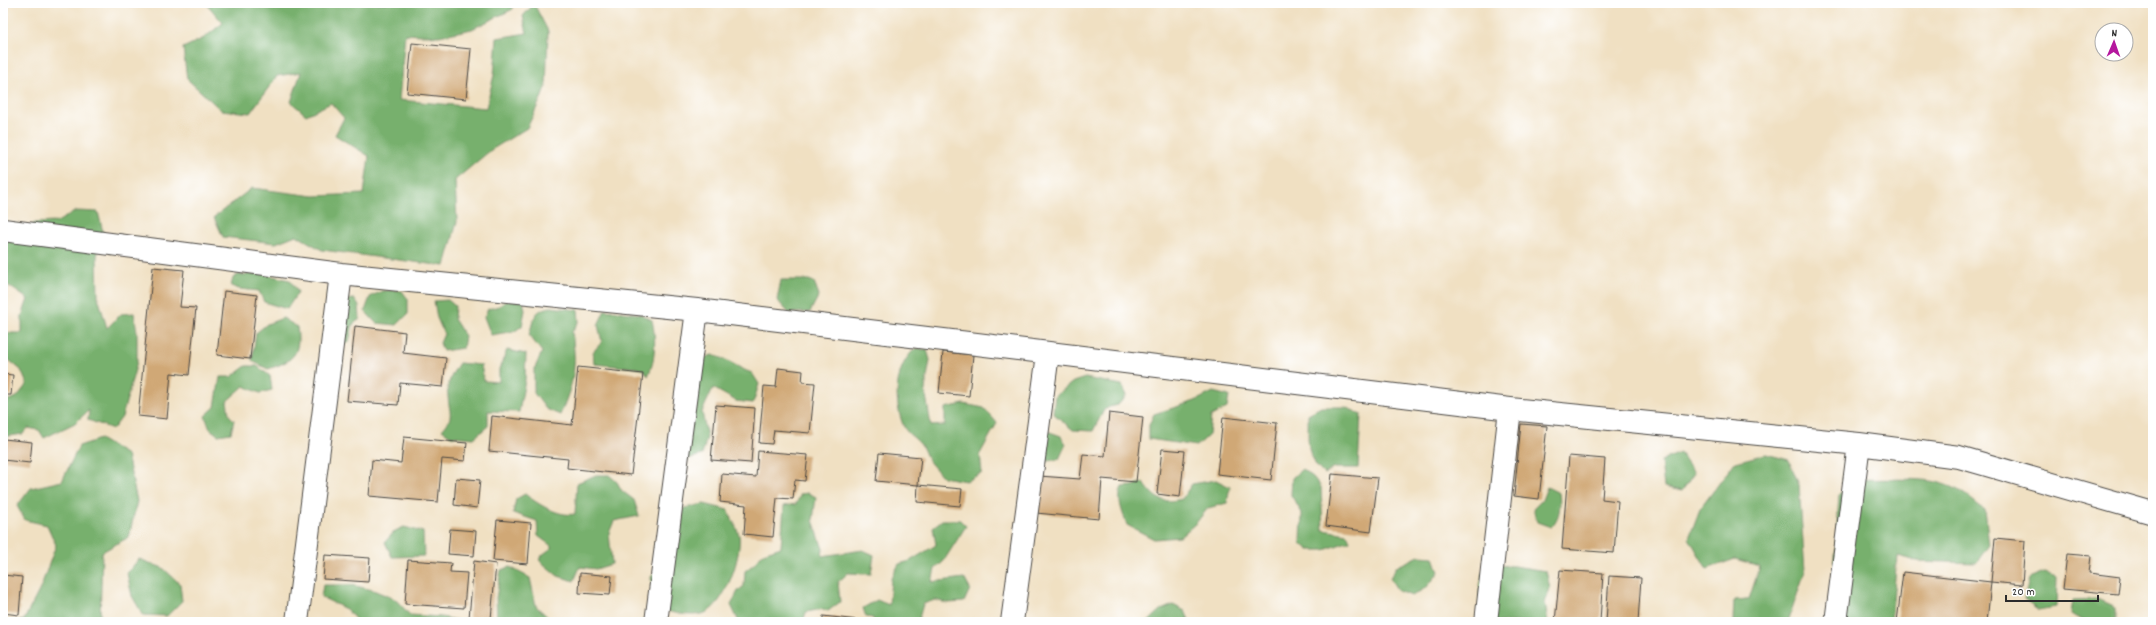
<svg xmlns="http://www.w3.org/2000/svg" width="2156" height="625" viewBox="0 0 2156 625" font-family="Dekko,sans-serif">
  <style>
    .forest { fill: #77b06d; stroke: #516e4c }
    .building { fill: #d0a876 }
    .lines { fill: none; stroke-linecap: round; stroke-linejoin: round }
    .street-casing { stroke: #494642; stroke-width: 24 }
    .street { stroke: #fff; stroke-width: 22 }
  </style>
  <rect width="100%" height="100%" fill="#fff"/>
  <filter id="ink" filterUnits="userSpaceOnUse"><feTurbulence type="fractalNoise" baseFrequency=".025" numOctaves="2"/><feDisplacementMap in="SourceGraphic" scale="8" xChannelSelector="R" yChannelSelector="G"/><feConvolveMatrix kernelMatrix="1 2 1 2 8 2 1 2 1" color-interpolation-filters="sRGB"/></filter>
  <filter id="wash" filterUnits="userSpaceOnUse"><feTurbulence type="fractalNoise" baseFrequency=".012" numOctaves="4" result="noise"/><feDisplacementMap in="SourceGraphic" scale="16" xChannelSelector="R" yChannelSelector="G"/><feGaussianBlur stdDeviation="0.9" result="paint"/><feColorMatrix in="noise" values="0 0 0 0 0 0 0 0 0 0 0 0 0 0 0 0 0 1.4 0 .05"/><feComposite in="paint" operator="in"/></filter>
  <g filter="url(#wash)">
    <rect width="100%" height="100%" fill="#f0e0c2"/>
    <path class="forest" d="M 206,3 L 513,3 L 513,9 L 472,29 L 439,36 L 405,34 L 399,100 L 486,108 L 494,75 L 497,38 L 527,33 L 523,16 L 534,4 L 548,31 L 546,88 L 527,128 L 491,150 L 455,180 L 457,222 L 445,266 L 322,250 L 296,235 L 276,243 L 223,237 L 214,217 L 252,188 L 314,196 L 364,194 L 369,156 L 335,135 L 344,118 L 331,103 L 306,115 L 291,102 L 301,72 L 277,76 L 250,113 L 221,110 L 187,79 L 183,48 L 204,38 L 223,23 Z
      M 76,211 L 98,212 L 103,232 L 97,256 L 98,297 L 107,328 L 121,314 L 134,313 L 137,332 L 137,362 L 122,417 L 113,429 L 88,420 L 89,410 L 75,423 L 44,438 L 39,430 L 28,428 L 23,434 L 3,437 L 3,402 L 17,397 L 27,384 L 21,370 L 3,355 L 3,333 L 22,333 L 22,316 L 28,299 L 3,282 L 3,259 L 7,242 L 35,223 L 57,222 Z
      M 263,274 L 290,280 L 298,292 L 287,309 L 264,302 L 259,291 L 239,289 L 231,286 L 233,278 L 238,275 Z
      M 781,280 L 809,280 L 814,282 L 819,295 L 810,312 L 789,313 L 777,300 Z
      M 395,290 L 402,291 L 408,299 L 408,314 L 397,325 L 376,323 L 365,311 L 370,297 L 382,291 Z
      M 354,299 L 359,306 L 360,319 L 353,324 L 349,342 L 335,348 C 324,328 320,324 329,302 Z
      M 448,300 L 455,306 L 454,319 L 465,336 L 463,348 L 443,351 L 440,343 L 444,334 L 437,318 L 434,301 Z
      M 507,301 L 523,301 L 525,310 L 522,326 L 515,331 L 491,335 L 484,317 L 488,309 L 499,306 Z
      M 551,307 L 578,310 L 579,321 L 572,332 C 577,368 574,382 560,415 L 546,409 L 534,393 L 534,370 L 542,352 L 529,335 C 534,319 533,310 551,307 Z
      M 605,310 L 640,314 L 652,320 C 656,337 656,360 648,376 L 644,370 L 637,368 L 594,364 L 593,352 L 602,342 L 598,325 Z
      M 283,318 L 297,327 C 301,355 293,361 268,369 L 252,361 L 256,333 L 267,324 Z
      M 916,348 L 927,350 L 930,360 L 925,389 L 931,426 L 945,425 L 945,408 L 964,404 L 984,408 L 997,423 L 980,454 L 982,473 L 966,481 L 943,477 C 939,472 933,467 929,461 C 926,456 924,449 921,445 C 916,438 907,434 904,427 C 893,402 894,366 916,348 Z
      M 507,350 L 526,354 L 525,380 L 519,412 L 488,411 L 488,426 L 474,438 L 451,436 L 442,430 C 455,416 449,413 448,396 C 446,384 453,372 459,363 L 481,365 L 484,381 L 499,382 L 499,369 Z
      M 712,355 C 727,358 737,368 752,373 L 759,384 L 753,403 L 736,401 L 713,388 L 702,412 L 707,437 L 702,455 L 685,460 L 699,360 Z
      M 246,366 L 257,366 L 270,376 L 272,390 L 260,393 L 244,386 L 227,401 L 229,415 L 234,420 L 231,433 L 218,435 L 210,429 L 205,416 L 215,407 L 220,377 L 231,377 Z
      M 1085,378 L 1122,385 L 1126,396 L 1118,405 L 1105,408 L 1093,431 L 1073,430 L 1053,413 L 1055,396 L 1073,382 Z
      M 1213,392 L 1229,396 L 1227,408 L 1211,416 L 1209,435 L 1197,446 L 1149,439 L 1149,425 L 1154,414 L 1195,401 Z
      M 1321,407 L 1345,407 L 1361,414 L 1358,468 L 1334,468 L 1324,474 C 1304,456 1309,439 1308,414 Z
      M 1047,431 L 1061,436 L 1066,444 L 1059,459 L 1037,463 Z
      M 100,439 L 127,455 L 137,501 L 129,537 L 102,552 L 100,622 L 13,622 L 24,620 L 40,589 L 56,545 L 47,525 L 25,520 L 17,506 L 31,488 L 62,481 L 79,446 Z
      M 1680,453 L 1694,473 L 1682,491 L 1664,487 L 1661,461 Z
      M 1766,454 L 1789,460 L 1799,485 L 1805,571 L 1788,622 L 1733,622 L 1734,600 L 1749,599 L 1760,566 L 1735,559 L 1707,569 L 1689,538 L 1700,509 L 1735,462 Z
      M 1302,469 L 1313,477 L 1321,487 L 1323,530 L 1347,534 L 1350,541 L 1324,550 L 1309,550 L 1301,543 L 1302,513 L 1291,495 L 1292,478 Z
      M 596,475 L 609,475 L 617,482 L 622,491 L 634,500 L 639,516 L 614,521 L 609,533 L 612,564 L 596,569 L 580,567 L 574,581 L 558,576 L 540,561 L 542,555 L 553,547 L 538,536 L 537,521 L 513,513 L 516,499 L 525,494 C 538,504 558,517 575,514 L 577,483 Z
      M 1861,479 C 1891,481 1924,475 1952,487 C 1964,492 1975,503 1985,510 L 1989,545 L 1976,563 L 1917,561 L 1897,556 L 1891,622 L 1831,622 L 1839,495 Z
      M 1216,480 L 1230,487 L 1227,503 L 1208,508 L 1196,523 L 1180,537 L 1154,539 L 1127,525 C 1123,513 1116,499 1122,487 L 1133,486 L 1143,482 C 1155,499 1161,504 1182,499 L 1192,484 Z
      M 1547,487 L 1559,493 C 1561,506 1560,518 1551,527 L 1537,522 L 1533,509 L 1542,500 Z
      M 808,493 L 816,497 L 813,520 L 823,549 L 822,556 L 863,550 L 874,555 L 871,574 L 848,573 L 838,582 L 840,602 L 828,611 L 823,609 L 806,612 L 803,622 L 739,622 L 731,605 L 738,591 L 744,586 L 745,571 L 754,564 L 763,553 L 781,547 L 784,506 L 796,504 L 801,494 Z
      M 704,504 L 728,510 C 731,518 737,527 739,535 C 742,555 726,602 707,612 C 694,619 667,612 654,607 L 651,577 C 656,570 663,565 668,558 C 678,543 681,526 684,508 Z
      M 942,520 L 960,520 L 966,526 L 943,562 L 935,569 L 932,582 L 964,578 L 970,589 L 964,602 L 947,603 L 935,600 L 923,604 L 918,622 L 874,622 L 873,618 L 866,617 L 863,608 L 877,600 L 889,605 L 891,579 L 899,564 L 910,561 L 936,545 L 933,527 Z
      M 404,527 L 423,532 L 424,556 L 392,557 L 385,542 L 395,531 Z
      M 1419,556 L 1434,557 L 1439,572 L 1427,587 L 1412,596 L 1398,591 L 1390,578 L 1396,567 Z
      M 139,559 L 163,568 L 180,584 L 182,601 L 167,616 L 143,615 L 132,596 L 127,573 Z
      M 1486,565 L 1514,566 L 1546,571 L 1550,588 L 1545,603 L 1548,622 L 1494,622 C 1475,600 1477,592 1486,565 Z
      M 510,567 L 530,578 L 536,606 L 553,622 L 497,622 L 496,598 L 501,570 Z
      M 2044,573 L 2057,577 L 2056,607 L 2039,610 L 2024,599 L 2029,579 Z
      M 323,585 L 351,585 L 373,590 L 395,599 L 410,615 L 441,617 L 467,622 L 358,622 L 346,609 L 321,597 Z
      M 2097,599 L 2115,607 L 2115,620 C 2099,624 2085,624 2071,614 L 2073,600 Z
      M 1173,605 L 1185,611 L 1190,622 L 1148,622 L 1161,610 Z"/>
    <g id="blocks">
      <path class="building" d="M 412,43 L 471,49 L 466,99 L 407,93 Z
        M 153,267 L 184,270 L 180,307 L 196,308 L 189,375 L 171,373 L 167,419 L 138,416 Z
        M 224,291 L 257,295 L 250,359 L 217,355 Z
        M 355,326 L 405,332 L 403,353 L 446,358 L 443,387 L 400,383 L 398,405 L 347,401 Z
        M 943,352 L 973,355 L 969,396 L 939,393 Z
        M 578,367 L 643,374 L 631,475 L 567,468 L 568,459 L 489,451 L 492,416 L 572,425 Z
        M 778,368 L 803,371 L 802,382 L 815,383 L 810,433 L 774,430 L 772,444 L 759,443 L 764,386 L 776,387 Z
        M 3,374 L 13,375 L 11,395 L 3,395 Z
        M 716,405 L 755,408 L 751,463 L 711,460 Z
        M 1109,413 L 1143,417 L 1136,482 L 1102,479 L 1099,519 L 1036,513 L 1039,476 L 1080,479 L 1083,454 L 1105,456 Z
        M 1223,417 L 1277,423 L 1271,480 L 1217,474 Z
        M 1521,424 L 1547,426 L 1539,499 L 1514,496 Z
        M 404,437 L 467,443 L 465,461 L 442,459 L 438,502 L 369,496 L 372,460 L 401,463 Z
        M 4,439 L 32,442 L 30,463 L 3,460 Z
        M 1162,449 L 1185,451 L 1180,497 L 1157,494 Z
        M 758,451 L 808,455 L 805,481 L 795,480 L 793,499 L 777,498 L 773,537 L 744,534 L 746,505 L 720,502 L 722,474 L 756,477 Z
        M 879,453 L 921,457 L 918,485 L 876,481 Z
        M 1569,456 L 1605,459 L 1602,499 L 1618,501 L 1614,553 L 1562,549 Z
        M 1332,474 L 1378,478 L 1371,532 L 1326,526 Z
        M 456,478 L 480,480 L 477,508 L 454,505 Z
        M 918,485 L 962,489 L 960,506 L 917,502 Z
        M 497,520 L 531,523 L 528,564 L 493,561 Z
        M 450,529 L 476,531 L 474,556 L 448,554 Z
        M 1995,538 L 2025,541 L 2022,585 L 1991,582 Z
        M 2067,554 L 2091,556 L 2089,573 L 2120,577 L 2118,594 L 2063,589 Z
        M 325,555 L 370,558 L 368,582 L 323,579 Z
        M 408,560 L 451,563 L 450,572 L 467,573 L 464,608 L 405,604 Z
        M 474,561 L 496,564 L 491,619 L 469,618 Z
        M 1560,570 L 1603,573 L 1600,622 L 1555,622 Z
        M 1903,572 L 1991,582 L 1987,622 L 1897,622 Z
        M 580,573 L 612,576 L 610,595 L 579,593 Z
        M 3,575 L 22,577 L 19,615 L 3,613 Z
        M 1609,576 L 1641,578 L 1638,622 L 1606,622 Z
        M 823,616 L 867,621 L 867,622 L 823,622 Z"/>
    </g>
  </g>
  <g filter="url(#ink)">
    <use href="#blocks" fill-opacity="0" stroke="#494642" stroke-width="1"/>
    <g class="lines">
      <defs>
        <path id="street" d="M 3,230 L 341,274 L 697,310 L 1510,409 L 1859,444 L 1959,457 L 2153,513
          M 297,622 L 341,274
          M 656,622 L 697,310
          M 1012,622 L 1048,354
          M 1486,622 L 1510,409
          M 1836,622 L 1859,444"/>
      </defs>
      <use href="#street" class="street-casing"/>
      <use href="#street" class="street"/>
    </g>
  </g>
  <rect width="2156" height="625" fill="none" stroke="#fff" stroke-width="16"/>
  <g transform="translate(2114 42) rotate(2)"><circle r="19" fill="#ffffff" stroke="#aaaaaa"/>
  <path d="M0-3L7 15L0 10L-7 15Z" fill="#b5179e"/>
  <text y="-6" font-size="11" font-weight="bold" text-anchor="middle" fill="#2b2b2b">N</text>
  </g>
  <path d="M2006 595v6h92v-6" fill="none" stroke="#2b2b2b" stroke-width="2"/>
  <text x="2012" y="595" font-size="12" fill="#2b2b2b" stroke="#ffffff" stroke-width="3" paint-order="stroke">20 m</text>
</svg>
